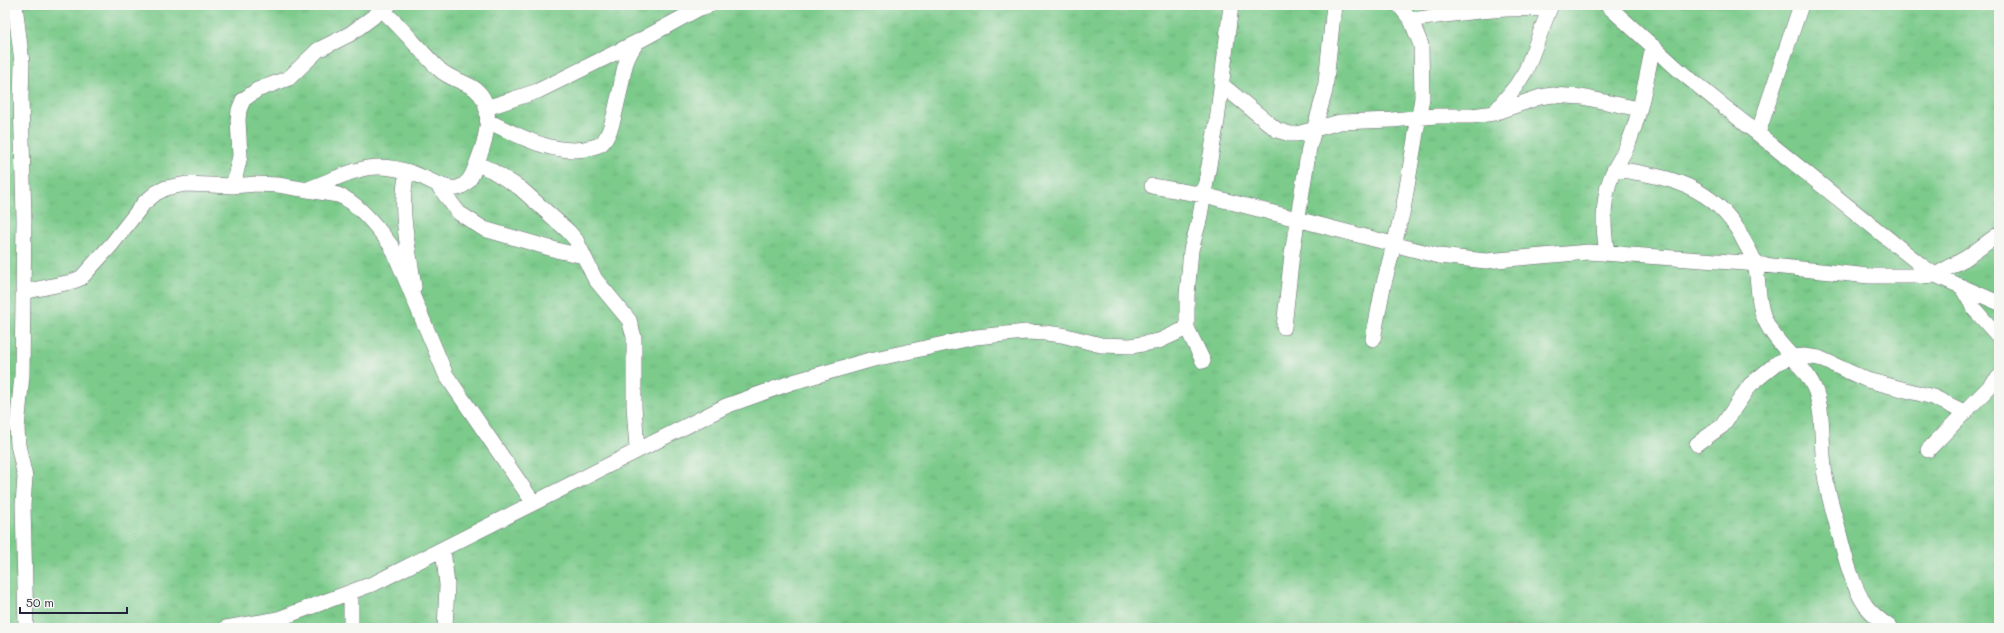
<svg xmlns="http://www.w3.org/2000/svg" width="2004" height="633" viewBox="0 0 2004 633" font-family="Mali,sans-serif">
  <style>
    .grass { fill: url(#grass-tufts); stroke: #4e7663 }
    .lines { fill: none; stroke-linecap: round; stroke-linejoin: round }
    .street-casing { stroke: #6a666e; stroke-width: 16 }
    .street { stroke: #fff; stroke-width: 15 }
  </style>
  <defs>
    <pattern id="grass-tufts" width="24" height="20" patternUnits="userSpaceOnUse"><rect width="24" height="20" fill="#7bcb8b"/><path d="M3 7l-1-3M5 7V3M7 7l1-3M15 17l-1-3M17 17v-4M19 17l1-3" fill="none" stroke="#6aae79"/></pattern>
  </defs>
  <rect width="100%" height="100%" fill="#f6f6f2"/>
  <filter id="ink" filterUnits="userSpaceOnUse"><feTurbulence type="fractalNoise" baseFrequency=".025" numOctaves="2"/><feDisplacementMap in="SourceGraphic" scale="8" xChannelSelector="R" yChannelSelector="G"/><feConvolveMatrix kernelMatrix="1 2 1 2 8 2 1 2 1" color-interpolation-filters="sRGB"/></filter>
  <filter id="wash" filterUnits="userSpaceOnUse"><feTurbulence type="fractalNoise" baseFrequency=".012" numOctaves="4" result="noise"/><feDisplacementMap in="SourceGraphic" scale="16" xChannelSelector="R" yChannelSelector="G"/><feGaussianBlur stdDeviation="0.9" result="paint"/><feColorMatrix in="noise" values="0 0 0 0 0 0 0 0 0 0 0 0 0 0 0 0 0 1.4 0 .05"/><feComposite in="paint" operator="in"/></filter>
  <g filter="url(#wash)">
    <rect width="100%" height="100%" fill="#f1e5cc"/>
    <path class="grass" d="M 5,5 L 1999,5 L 1999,628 L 5,628 Z"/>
  </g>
  <g filter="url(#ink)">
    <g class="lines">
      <defs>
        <path id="street" d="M 15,5 L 22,63 L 21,97 L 24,220 L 22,375 L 17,428 L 18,445 L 25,477 L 23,505 L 26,628
          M 1607,5 L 1681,72 L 1922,266 L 1935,275 L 1999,303
          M 1411,20 C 1457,13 1503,7 1549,9
          M 1222,85 L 1277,130 L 1290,134 L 1297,134 L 1340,122 L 1392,120 L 1436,116 L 1472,116 L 1494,113 L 1540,97 L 1553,95 L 1582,97 L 1639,109
          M 486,108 L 538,91 L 637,42 L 698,9 L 710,5
          M 1494,113 L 1516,86 L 1526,70 L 1551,5
          M 488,121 C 519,136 558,158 593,147 C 597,146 601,145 603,142 C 612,131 615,112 618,99 C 625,73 621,65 637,42
          M 1758,133 L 1801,5
          M 477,164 L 491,170 L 520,188 L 568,231 L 576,240 L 595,279 L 629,320 L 634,337 L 634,406 L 637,450
          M 1615,169 C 1669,177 1714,185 1742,237 C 1746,246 1753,255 1755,264 C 1759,280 1757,298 1763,315 C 1774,346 1805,362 1816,392 C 1824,417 1821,442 1824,467 C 1825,483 1830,499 1834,514 C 1842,542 1849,582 1866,606 C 1873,615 1881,621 1891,628
          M 407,172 C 398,211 409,248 414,287
          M 436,183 L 459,213 L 484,229 L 560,251 L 584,256
          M 233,186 L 240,156 L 238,120 L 239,110 L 243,100 L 257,90 L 289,78 L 318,50 L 350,34 L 389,5
          M 1152,186 L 1204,195 L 1439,256 L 1486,261 L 1588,252 L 1745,263 L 1869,276 L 1920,276 L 1935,275 L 1966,258 L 1999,234
          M 308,189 C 350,174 368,157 415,174 C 427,178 443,190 457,188 C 470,185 474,171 478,160 C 486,140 496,105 475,89 C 464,81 449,79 439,69 C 419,50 403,28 382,10
          M 1607,253 C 1603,229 1602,201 1611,177 C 1615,166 1623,156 1628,144 C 1641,113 1646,79 1653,46
          M 1961,286 L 1975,310 L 1999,337
          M 23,292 L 71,282 L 81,278 L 112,244 L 144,203 L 156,193 L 166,188 L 186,184 L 233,186 L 256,184 L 278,185 L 338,195 C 358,202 379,229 392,247 L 446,375 L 533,502
          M 1284,327 L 1292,254 L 1309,148 L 1325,91 L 1334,5
          M 1373,339 L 1383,287 L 1403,210 L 1422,98 L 1421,45 L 1411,20 L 1399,5
          M 1203,361 L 1187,328 L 1187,295 L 1191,250 L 1199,221 L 1217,121 L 1231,5
          M 1697,444 L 1722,426 L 1750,385 L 1777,363 L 1791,357 L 1804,356 L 1819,358 L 1867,380 L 1933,397 L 1964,412
          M 1928,450 L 1999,377
          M 443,549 L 447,585 L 445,628
          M 226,628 L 278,619 L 375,583 L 726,406 L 793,382 L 870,360 L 976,337 L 1026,332 L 1045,333 L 1062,335 L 1101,345 L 1131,346 L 1159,341 L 1187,328
          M 351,628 L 351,592"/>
      </defs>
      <use href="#street" class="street-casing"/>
      <use href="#street" class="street"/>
    </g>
  </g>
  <rect width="2004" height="633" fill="none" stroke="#f6f6f2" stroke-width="20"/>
  <path d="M20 607v6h107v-6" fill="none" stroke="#22223b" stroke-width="2"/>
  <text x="26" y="607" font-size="12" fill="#22223b" stroke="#f6f6f2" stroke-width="3" paint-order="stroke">50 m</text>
</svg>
